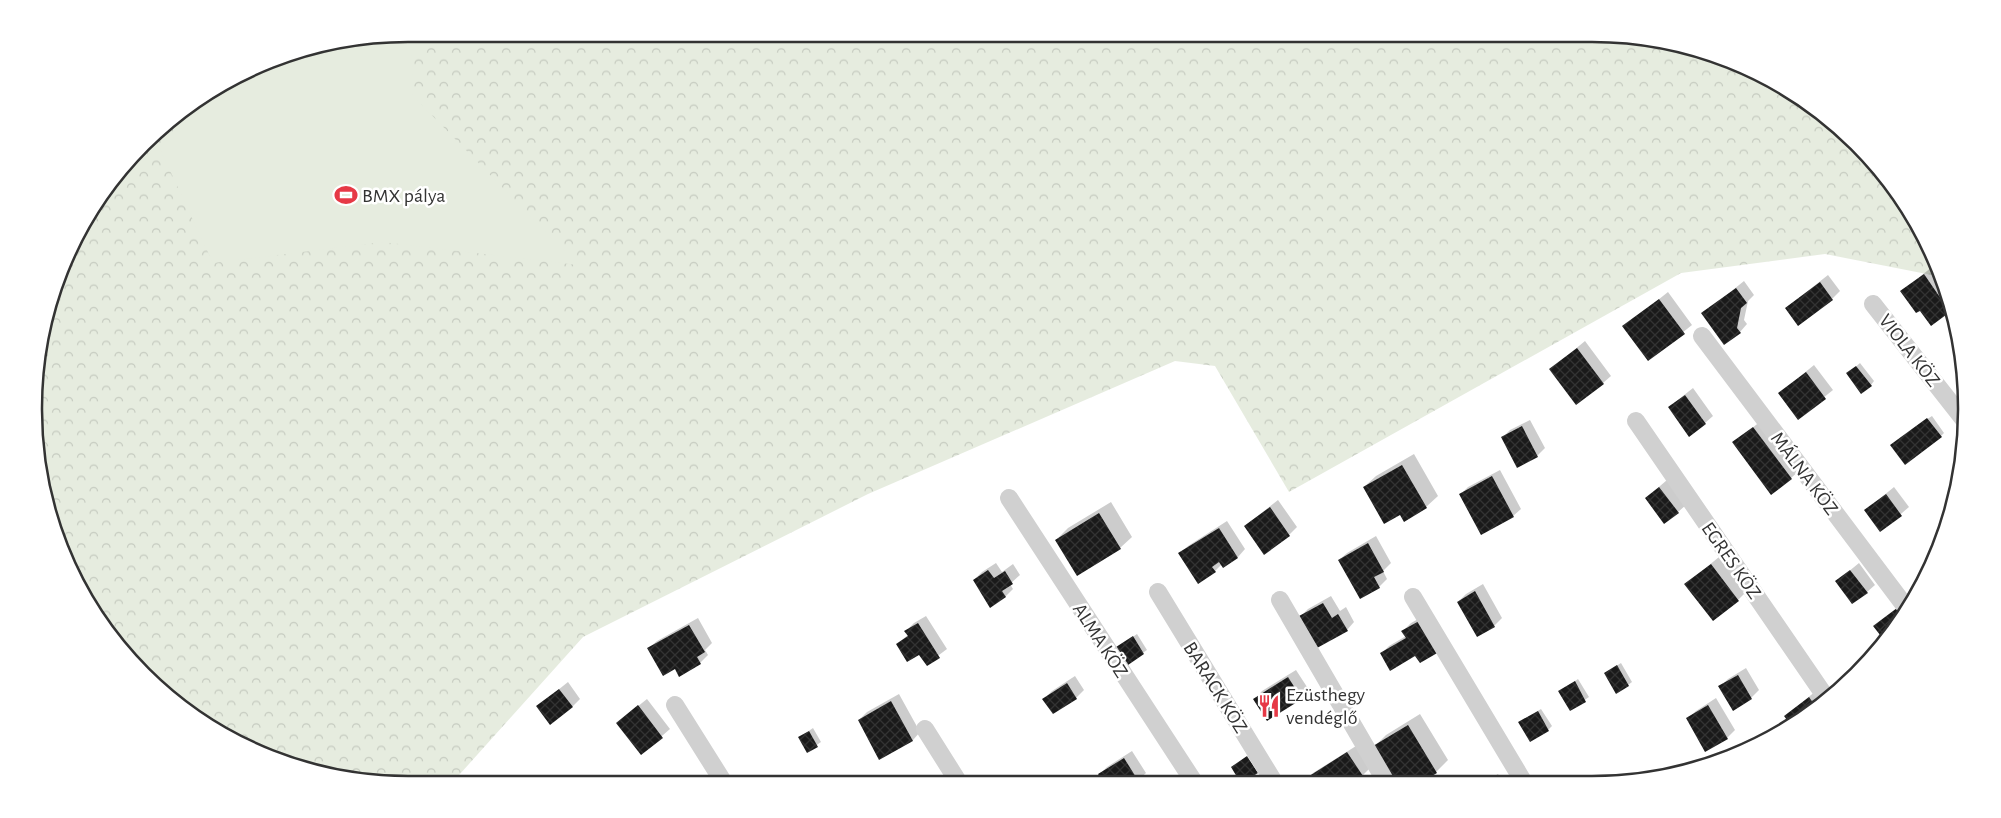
<svg xmlns="http://www.w3.org/2000/svg" width="2001" height="818" viewBox="0 0 2001 818" font-family="'Alegreya Sans',sans-serif">
  <style>
    .forest { fill: url(#forest-crowns) }
    .pitch { fill: #e6ecdf }
    .shadow { fill: #0003 }
    .building { fill: url(#building-cross-hatch) }
    .lines { fill: none; stroke-linecap: round; stroke-linejoin: round }
    .street { stroke: #d0d0d0; stroke-width: 18 }
    .labels { text-anchor: middle; stroke-width: 5; stroke-linejoin: round; paint-order: stroke }
    .poi-label { font-size: 20px; fill: #333; stroke: #fff; text-anchor: start }
    .street-label { font-size: 20px; fill: #333; stroke: #fff }
    .rim { fill: none; stroke: #333; stroke-width: 2.5 }
  </style>
  <defs>
    <pattern id="forest-crowns" width="20" height="18" patternUnits="userSpaceOnUse" patternTransform="scale(1.25)"><rect width="20" height="18" fill="#e6ecdf"/><path d="M2 6a3 3 0 1 1 6 0M12 15a3 3 0 1 1 6 0" fill="none" stroke="#c6cbc0"/></pattern>
    <pattern id="building-cross-hatch" width="8" height="8" patternUnits="userSpaceOnUse" patternTransform="scale(1.25)"><rect width="8" height="8" fill="#1a1a1a"/><path d="M0 0l8 8M0 8l8-8" fill="none" stroke="#333"/></pattern>
  </defs>
  <rect width="100%" height="100%" fill="#fff"/>
  <path class="forest" d="M 409,34 L 1592,34 L 1712,54 L 1779,84 L 1839,127 L 1890,180 L 1928,243 L 1942,277 L 1825,254 L 1681,273 L 1289,492 L 1215,366 L 1175,361 L 868,494 L 583,637 L 451,784 L 409,784 L 289,764 L 180,707 L 97,617 L 62,553 L 41,482 L 37,360 L 54,288 L 84,222 L 162,127 L 222,84 L 288,54 Z"/>
  <path class="pitch" d="M 411,34 L 413,96 L 578,265 L 382,242 L 213,263 L 160,149 L 192,105 L 222,84 L 288,54 Z"/>
  <path class="shadow" d="M 1932,267 L 1944,284 L 1953,308 L 1931,324 L 1920,309 L 1902,291 Z
    M 1828,275 L 1840,291 L 1832,299 L 1786,308 Z
    M 1744,281 L 1754,295 L 1748,301 L 1744,320 L 1747,324 L 1740,332 L 1703,314 Z
    M 1668,292 L 1692,325 L 1648,360 L 1624,327 Z
    M 1585,341 L 1611,376 L 1603,383 L 1551,369 Z
    M 1860,363 L 1874,381 L 1871,385 L 1852,370 Z
    M 1814,365 L 1833,390 L 1798,418 L 1780,393 Z
    M 1693,388 L 1713,416 L 1705,423 L 1669,407 Z
    M 1932,416 L 1944,433 L 1941,436 L 1915,427 Z
    M 1530,420 L 1545,448 L 1537,456 L 1502,438 L 1510,430 Z
    M 1762,420 L 1799,471 L 1791,478 L 1734,443 Z
    M 1414,454 L 1438,496 L 1426,507 L 1400,513 L 1364,487 L 1376,476 Z
    M 1500,470 L 1521,509 L 1513,516 L 1460,495 L 1468,487 Z
    M 1667,480 L 1686,505 L 1678,512 L 1646,498 Z
    M 1894,487 L 1909,507 L 1881,531 L 1866,510 Z
    M 1278,500 L 1297,527 L 1289,535 L 1245,526 Z
    M 1111,502 L 1132,537 L 1120,548 L 1056,540 L 1068,528 Z
    M 1227,521 L 1245,549 L 1238,557 L 1224,566 L 1222,564 L 1215,571 L 1180,554 L 1188,546 Z
    M 1376,536 L 1391,563 L 1383,571 L 1387,579 L 1379,587 L 1361,597 L 1339,560 L 1347,553 Z
    M 1719,557 L 1746,592 L 1738,600 L 1686,584 Z
    M 996,563 L 1002,572 L 1013,564 L 1020,575 L 1010,584 L 1013,589 L 1005,597 L 974,580 L 982,572 Z
    M 1859,563 L 1875,585 L 1867,592 L 1837,581 Z
    M 1483,584 L 1502,618 L 1494,626 L 1458,602 L 1466,594 Z
    M 1331,596 L 1340,611 L 1346,607 L 1354,622 L 1347,630 L 1300,617 L 1308,609 Z
    M 1429,613 L 1416,654 L 1382,653 L 1389,646 L 1406,636 L 1403,631 L 1411,623 Z
    M 926,616 L 947,649 L 927,664 L 920,653 L 897,644 L 908,635 L 906,631 L 914,623 Z
    M 698,618 L 712,643 L 705,650 L 708,655 L 700,663 L 675,667 L 649,648 L 657,641 Z
    M 1137,634 L 1147,650 L 1128,663 L 1118,647 Z
    M 1621,663 L 1632,682 L 1628,685 L 1605,673 Z
    M 1746,668 L 1759,690 L 1751,698 L 1720,687 L 1728,679 Z
    M 1296,670 L 1309,690 L 1301,698 L 1255,699 L 1262,691 Z
    M 1075,676 L 1084,690 L 1076,698 L 1044,699 L 1052,691 Z
    M 1578,679 L 1589,697 L 1570,710 L 1560,691 Z
    M 568,682 L 580,699 L 573,706 L 538,706 Z
    M 1817,690 L 1825,701 L 1791,723 L 1786,716 Z
    M 899,694 L 920,732 L 913,740 L 880,758 L 859,720 L 867,712 Z
    M 1716,698 L 1735,730 L 1727,738 L 1688,718 L 1696,711 Z
    M 647,699 L 670,729 L 641,754 L 617,723 Z
    M 1541,709 L 1552,726 L 1548,730 L 1524,719 Z
    M 1420,714 L 1448,760 L 1436,772 L 1375,746 L 1386,735 Z
    M 813,728 L 821,742 L 808,751 L 800,737 Z
    M 1356,746 L 1370,768 L 1362,776 L 1305,781 L 1313,773 Z
    M 1132,751 L 1146,773 L 1136,782 L 1104,782 L 1099,775 L 1107,767 Z
    M 1498,774 L 1502,781 L 1486,781 Z"/>
  <path class="building" d="M 1924,274 L 1950,312 L 1931,326 L 1920,311 L 1916,313 L 1900,291 Z
    M 1820,282 L 1833,300 L 1798,326 L 1785,308 Z
    M 1736,288 L 1747,303 L 1741,308 L 1737,328 L 1741,333 L 1724,345 L 1701,313 Z
    M 1659,299 L 1685,334 L 1648,361 L 1622,326 Z
    M 1577,348 L 1604,384 L 1576,405 L 1549,369 Z
    M 1963,363 L 1966,384 L 1966,385 L 1955,369 Z
    M 1856,366 L 1872,386 L 1861,394 L 1846,373 Z
    M 1806,372 L 1826,399 L 1798,420 L 1778,393 Z
    M 1685,395 L 1706,424 L 1689,437 L 1668,407 Z
    M 1927,418 L 1942,437 L 1905,465 L 1890,445 Z
    M 1522,426 L 1538,457 L 1517,468 L 1501,437 Z
    M 1753,427 L 1792,479 L 1771,495 L 1732,442 Z
    M 1402,465 L 1427,508 L 1404,522 L 1400,515 L 1384,524 L 1363,487 Z
    M 1492,476 L 1514,517 L 1481,535 L 1459,494 Z
    M 1659,487 L 1679,513 L 1664,524 L 1645,498 Z
    M 1886,494 L 1902,516 L 1880,532 L 1864,510 Z
    M 1270,507 L 1290,536 L 1264,555 L 1244,526 Z
    M 1099,513 L 1121,549 L 1077,576 L 1055,540 Z
    M 1219,528 L 1238,558 L 1223,568 L 1219,562 L 1212,567 L 1216,572 L 1198,584 L 1178,553 Z
    M 1368,543 L 1384,572 L 1374,577 L 1380,588 L 1360,599 L 1338,560 Z
    M 1711,564 L 1739,601 L 1713,621 L 1684,584 Z
    M 988,570 L 994,578 L 1005,571 L 1013,584 L 1002,591 L 1006,597 L 990,608 L 973,580 Z
    M 1850,570 L 1868,593 L 1852,604 L 1835,581 Z
    M 1475,591 L 1495,627 L 1477,637 L 1457,602 Z
    M 1323,603 L 1332,618 L 1338,614 L 1348,631 L 1317,648 L 1299,616 Z
    M 1897,608 L 1904,617 L 1884,640 L 1873,626 Z
    M 1421,620 L 1439,652 L 1420,663 L 1415,656 L 1390,671 L 1380,653 L 1406,638 L 1401,631 Z
    M 918,623 L 940,658 L 927,666 L 919,655 L 907,662 L 896,644 L 908,636 L 904,631 Z
    M 689,625 L 705,652 L 697,657 L 701,664 L 679,677 L 675,669 L 663,676 L 647,648 Z
    M 1133,636 L 1144,654 L 1128,665 L 1116,647 Z
    M 1617,665 L 1629,686 L 1616,694 L 1604,673 Z
    M 1738,675 L 1752,699 L 1733,711 L 1718,686 Z
    M 1288,677 L 1302,699 L 1267,721 L 1253,699 Z
    M 1575,681 L 1586,702 L 1570,711 L 1558,691 Z
    M 1067,683 L 1077,699 L 1053,714 L 1042,699 Z
    M 559,689 L 573,707 L 550,725 L 536,706 Z
    M 1809,697 L 1816,707 L 1790,724 L 1784,716 Z
    M 891,701 L 913,741 L 879,760 L 858,720 Z
    M 638,705 L 663,738 L 641,755 L 616,723 Z
    M 1708,705 L 1728,739 L 1705,752 L 1686,718 Z
    M 1538,711 L 1549,731 L 1530,742 L 1518,722 Z
    M 1408,725 L 1437,773 L 1422,782 L 1394,782 L 1373,746 Z
    M 809,731 L 818,747 L 807,753 L 798,737 Z
    M 1347,752 L 1363,776 L 1355,782 L 1304,782 L 1303,780 Z
    M 1247,756 L 1258,773 L 1244,782 L 1240,782 L 1231,767 Z
    M 1124,758 L 1139,782 L 1103,782 L 1098,774 Z"/>
  <g class="lines">
    <path class="street" d="M 1873,304 L 1965,421
      M 1702,336 L 1908,610
      M 1636,421 L 1827,699
      M 1009,498 L 1194,782
      M 1158,592 L 1274,782
      M 1413,597 L 1523,781
      M 1280,600 L 1386,782
      M 675,705 L 724,783
      M 925,729 L 959,783"/>
  </g>
  <defs>
    <symbol id="stadium-bare" viewBox="-9 -9 18 18"><path d="M0-5a6.5 5 0 1 0 0 10a6.5 5 0 1 0 0-10ZM-3.5-1.8h7v3.6h-7Z" fill="#e63946" stroke="#fff" stroke-width="2.5" paint-order="stroke"/></symbol>
    <symbol id="restaurant-bare" viewBox="-9 -9 18 18"><path d="M-5-6h1v4h1v-4h1v4h1v-4h1v5L-1.5 .5V6h-2V.5L-5-1ZM5-6V6H3V1.5H1.5Q1.5-4 5-6Z" fill="#e63946" stroke="#fff" stroke-width="2.5" paint-order="stroke"/></symbol>
  </defs>
  <g fill-rule="evenodd">
    <use href="#stadium-bare" x="330" y="179" width="32" height="32"/>
    <use href="#restaurant-bare" x="1253" y="690" width="32" height="32"/>
  </g>
  <g class="labels">
    <g class="poi-label">
      <text x="362" y="202">BMX pálya</text>
      <text x="1286" y="701">Ezüsthegy<tspan x="1286" dy="23">vendéglő</tspan></text>
    </g>
    <g class="street-label">
      <text transform="translate(1910 350) rotate(52)" y="7">VIOLA KÖZ</text>
      <text transform="translate(1805 473) rotate(53)" y="7">MÁLNA KÖZ</text>
      <text transform="translate(1732 560) rotate(55)" y="7">EGRES KÖZ</text>
      <text transform="translate(1101 640) rotate(57)" y="7">ALMA KÖZ</text>
      <text transform="translate(1216 687) rotate(58)" y="7">BARACK KÖZ</text>
    </g>
  </g>
  <path d="M0 0H2001V818H0ZM408 42H1592A366 366 0 0 1 1958 408V410A366 366 0 0 1 1592 776H408A366 366 0 0 1 42 410V408A366 366 0 0 1 408 42Z" fill="#fff" fill-rule="evenodd"/>
  <path class="rim" d="M408 42H1592A366 366 0 0 1 1958 408V410A366 366 0 0 1 1592 776H408A366 366 0 0 1 42 410V408A366 366 0 0 1 408 42Z"/>
</svg>
